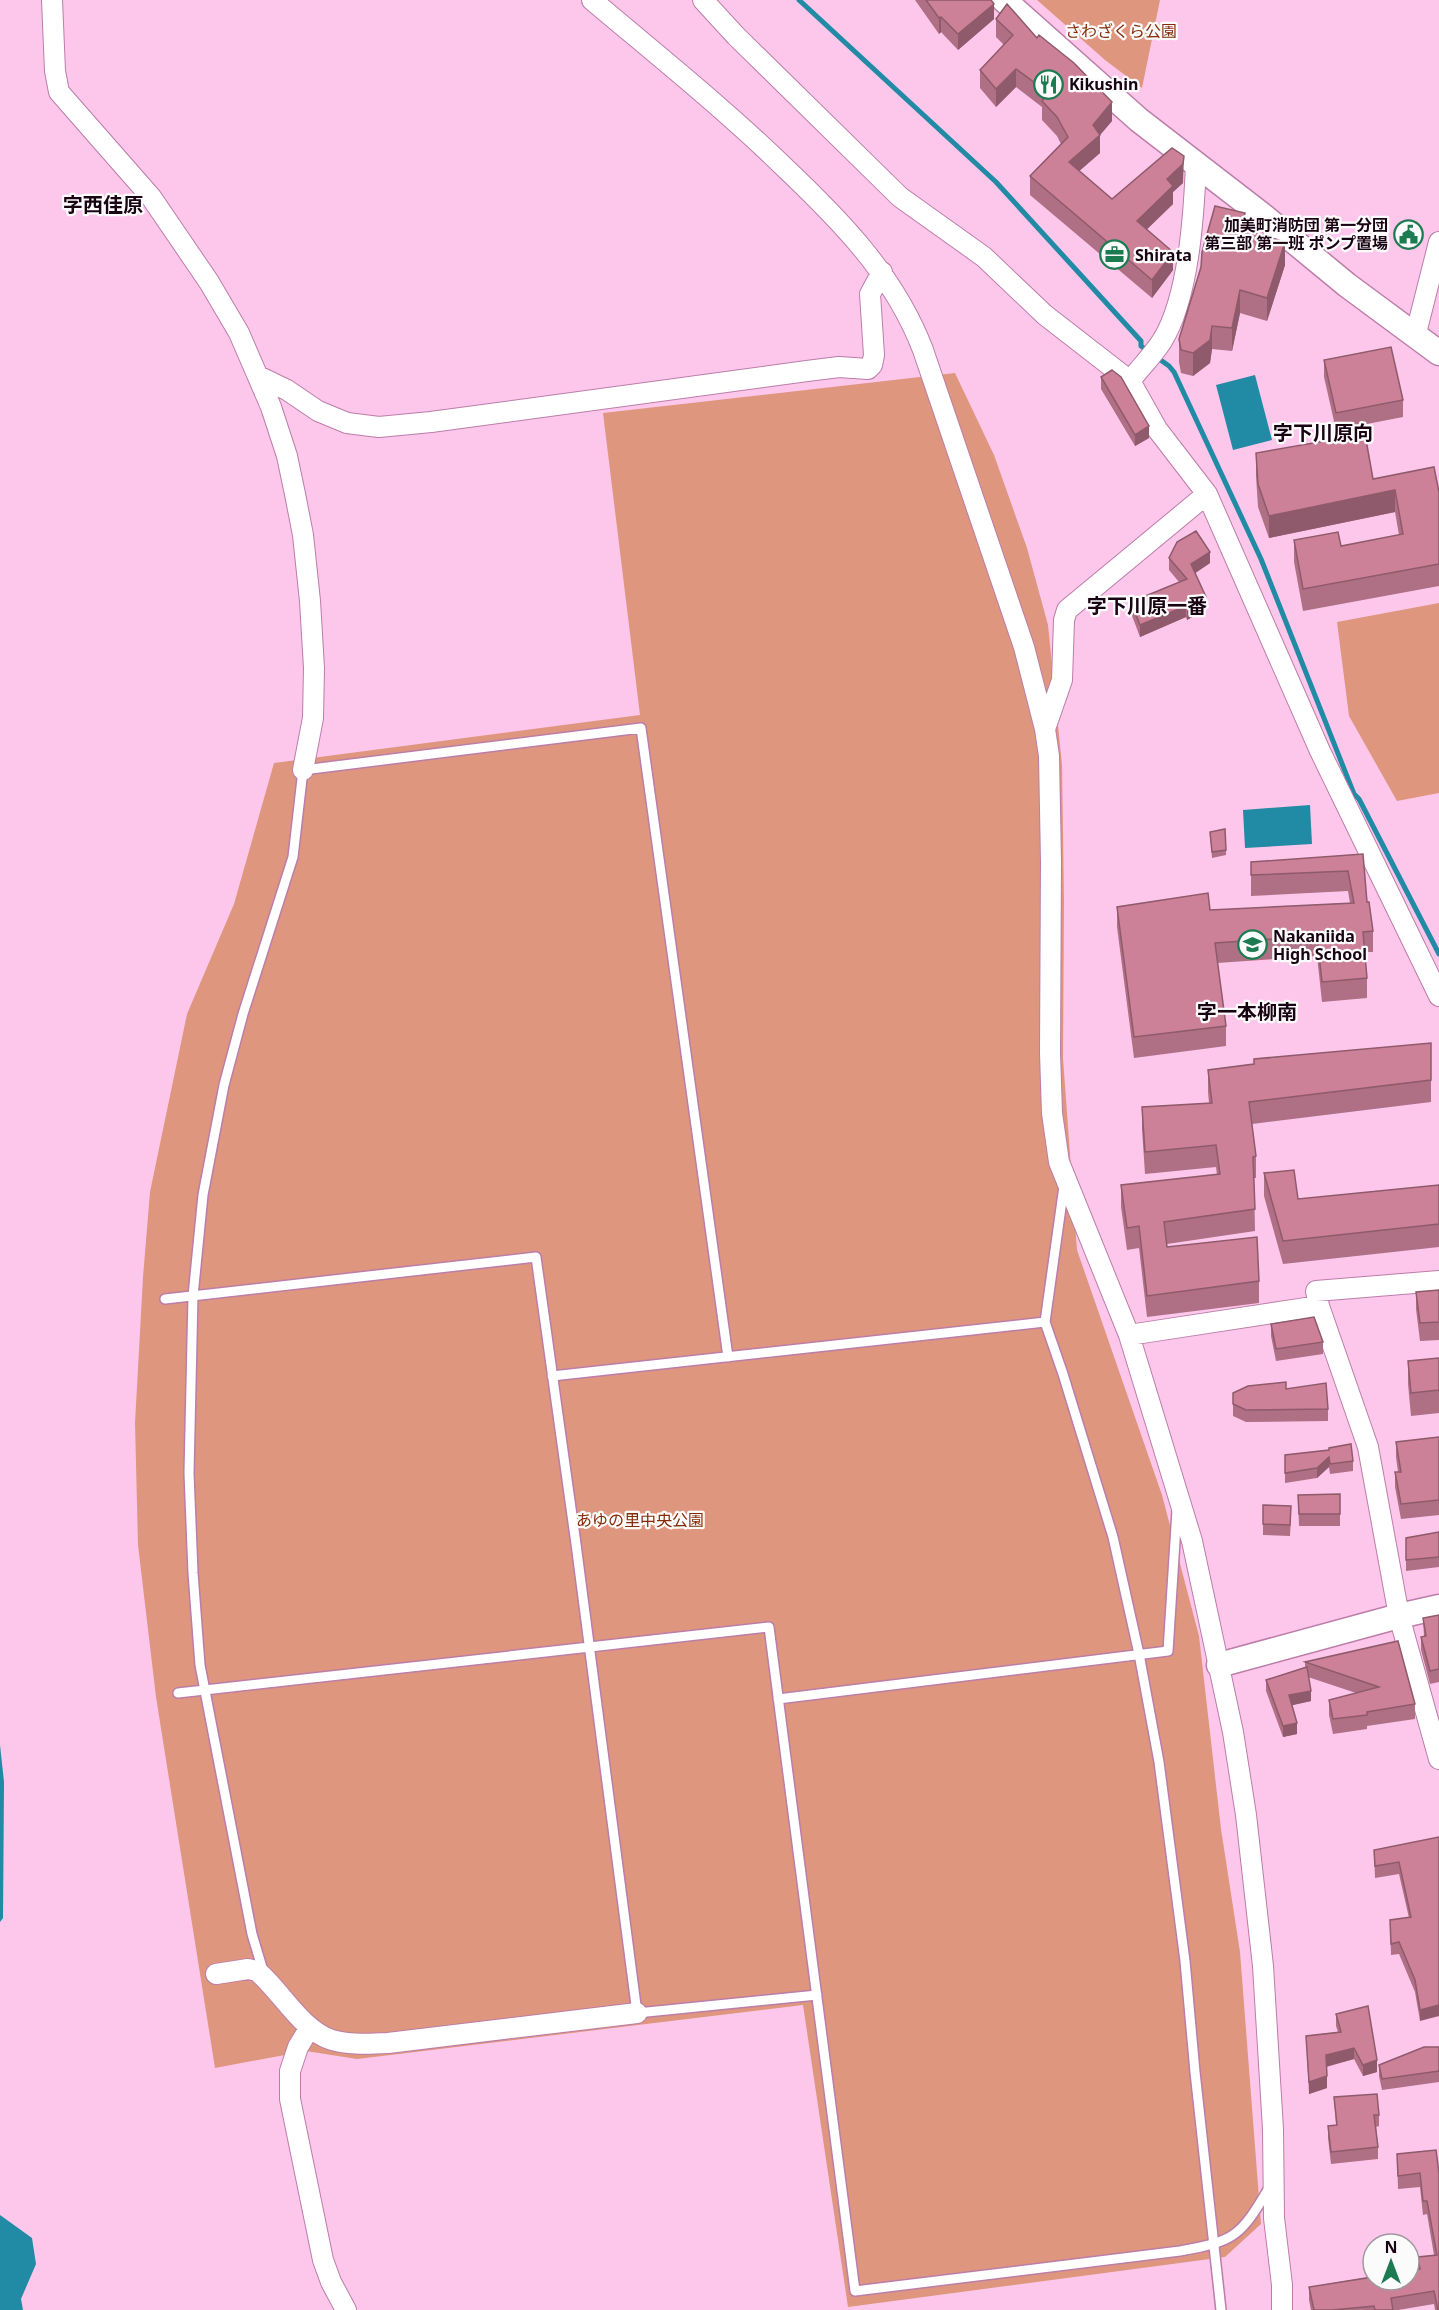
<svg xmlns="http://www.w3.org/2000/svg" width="1439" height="2310" viewBox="0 0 1439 2310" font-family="'Noto Sans','Noto Sans JP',sans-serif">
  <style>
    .green { fill: #de967e }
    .water { fill: #218aa4 }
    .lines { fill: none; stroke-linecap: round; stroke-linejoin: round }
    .stream { stroke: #218aa4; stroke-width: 5 }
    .service-casing { stroke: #bc7da8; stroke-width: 12 }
    .minor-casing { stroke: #bc7da8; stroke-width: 22 }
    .tertiary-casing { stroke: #bc7da8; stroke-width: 27 }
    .service { stroke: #fff; stroke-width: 9 }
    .minor { stroke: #fff; stroke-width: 20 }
    .tertiary { stroke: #fff; stroke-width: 24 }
    .wall { fill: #af6f84 }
    .shaded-wall { fill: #8f5a6b }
    .building { fill: #cc8199; stroke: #8f5a6b; stroke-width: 1.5 }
    .labels { text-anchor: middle; stroke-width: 4.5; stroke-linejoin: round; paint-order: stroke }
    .park-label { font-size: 16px; fill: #842c09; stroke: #fbfbfb }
    .poi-label { font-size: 16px; font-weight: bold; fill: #190413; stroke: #fbfbfb; text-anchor: start }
    .quarter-label { font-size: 20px; font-weight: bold; fill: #190413; stroke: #fbfbfb }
  </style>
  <rect width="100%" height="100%" fill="#fdc7eb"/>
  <path class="green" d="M 1037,0 L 1160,0 L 1142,88 L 1105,60 Z
    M 955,373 L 994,455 L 1027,548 L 1048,625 L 1062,765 L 1064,902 L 1063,1058 L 1077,1250 L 1162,1495 L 1199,1636 L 1221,1829 L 1240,1952 L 1261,2224 L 1225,2257 L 848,2307 L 803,2005 L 357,2059 L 306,2051 L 215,2068 L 156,1697 L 138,1545 L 135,1423 L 143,1277 L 150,1192 L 187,1014 L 234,904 L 274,763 L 640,715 L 603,413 Z
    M 1439,603 L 1439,793 L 1397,801 L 1349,716 L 1337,622 Z"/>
  <path class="water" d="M 1255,375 L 1272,440 L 1233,450 L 1216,385 Z
    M 1310,805 L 1312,844 L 1245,848 L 1243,810 Z
    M 0,1745 L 4,1782 L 3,1918 L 0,1922 Z
    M 0,2215 L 32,2238 L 36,2264 L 21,2299 L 23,2310 L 0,2310 Z"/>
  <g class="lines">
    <path class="stream" d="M 799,0 L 996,182 L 1141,341 L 1141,346 L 1169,366 L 1174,372 L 1261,559 L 1354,794 L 1359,799 L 1439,954"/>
    <defs>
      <path id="service" d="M 1064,1186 L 1045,1322 L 1063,1374 L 1113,1537 L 1139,1654 L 1159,1762 L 1185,1961 L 1195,2072 L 1221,2310
        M 165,1299 L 536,1257 L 576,1544 L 637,2013 L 817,1995
        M 552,1376 L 1045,1322
        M 178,1693 L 769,1627 L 855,2291 L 1180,2251 C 1235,2241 1240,2237 1269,2188
        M 778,1699 L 1168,1651 L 1177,1510
        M 264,1974 L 252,1934 L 200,1665 L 193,1573 L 189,1473 L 193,1296 L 203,1195 L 224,1085 L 243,1014 L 293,857 L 303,770 L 641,728 L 728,1357"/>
      <path id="minor" d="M 52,0 L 55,71 L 59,92 L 151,197 L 209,282 L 239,333 L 271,407 L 287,456 L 295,494 L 303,535 L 310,601 L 314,668 L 313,718 L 303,770
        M 592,0 C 656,54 721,106 781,164 C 839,219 894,274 923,350 L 1024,647 L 1045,729 L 1049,756 L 1051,862 L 1050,1053 L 1052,1113 L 1059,1162 L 1129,1335 L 1192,1541 L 1233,1732 L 1246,1815 L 1263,1966 L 1273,2129 L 1274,2218 L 1282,2285 L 1282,2310
        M 703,0 L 736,36 L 900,197 L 984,257 L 1045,315 L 1130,381 L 1157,429 L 1207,494 L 1320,751 L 1439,996
        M 1415,337 L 1439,242
        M 258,376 L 287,390 L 318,411 L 347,423 L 379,427 L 431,422 L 807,371 L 839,367 L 868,369 L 872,365 L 874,355 L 870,294 L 882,272
        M 1130,381 C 1140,368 1153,355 1162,341 C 1189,298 1194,213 1196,164
        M 1045,729 L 1062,680 L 1064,620 L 1067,610 L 1207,494
        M 1439,1281 L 1316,1291 L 1319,1306 L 1368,1447 L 1399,1616 L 1439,1759
        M 1129,1335 L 1319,1306
        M 216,1974 L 248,1969 L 257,1971 C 281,1991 302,2031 332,2040 C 350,2045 370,2044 388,2043 L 637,2013
        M 310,2027 L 298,2047 L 290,2071 L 290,2099 L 323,2260 L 331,2282 L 346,2310"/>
      <path id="tertiary" d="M 1004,0 L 1139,120 L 1262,215 L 1347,285 L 1439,353
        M 1219,1665 L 1399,1616 L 1439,1607"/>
    </defs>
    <use href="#service" class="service-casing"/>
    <use href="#minor" class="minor-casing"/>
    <use href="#tertiary" class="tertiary-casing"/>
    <use href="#service" class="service"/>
    <use href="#minor" class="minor"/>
    <use href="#tertiary" class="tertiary"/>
  </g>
  <path class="wall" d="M 915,0 L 991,0 L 994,19 L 958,50 L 941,32 L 939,34 Z
    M 996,19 L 1037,38 L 1112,121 L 1100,135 L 1100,153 L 1079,171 L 1112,199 L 1183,183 L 1173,192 L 1173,204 L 1147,229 L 1173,270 L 1152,298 L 1030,195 L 1030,176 L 1061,144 L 1057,136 L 1042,120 L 1042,107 L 1016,87 L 996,107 L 980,88 L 980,70 L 1004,45 L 996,37 Z
    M 1245,229 L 1285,265 L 1267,321 L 1240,313 L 1232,351 L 1212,349 L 1210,363 L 1193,376 L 1181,373 L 1179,362 L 1179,339 Z
    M 1324,360 L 1403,400 L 1403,417 L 1336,430 L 1324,377 Z
    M 1101,377 L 1149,438 L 1135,446 L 1101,389 Z
    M 1256,453 L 1439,492 L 1439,586 L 1303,611 L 1294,562 L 1294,540 L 1341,546 L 1399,535 L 1395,512 L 1269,538 L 1258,507 L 1256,476 Z
    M 1169,558 L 1210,563 L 1195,573 L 1206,609 L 1187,620 L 1186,617 L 1140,637 L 1131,613 L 1131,602 L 1179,582 L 1169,570 Z
    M 1210,832 L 1226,850 L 1226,855 L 1212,858 Z
    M 1363,854 L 1367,902 L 1373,931 L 1373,952 L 1365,952 L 1367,978 L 1367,998 L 1322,1002 L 1317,956 L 1217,963 L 1226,1026 L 1226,1046 L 1134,1058 L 1117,927 L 1117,907 L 1210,910 L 1350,903 L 1348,891 L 1251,896 L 1251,862 Z
    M 1431,1043 L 1431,1102 L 1252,1124 L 1256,1156 L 1256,1178 L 1254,1178 L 1255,1231 L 1167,1244 L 1167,1247 L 1259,1281 L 1259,1303 L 1147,1317 L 1139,1248 L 1127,1250 L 1121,1207 L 1121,1185 L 1217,1175 L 1216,1167 L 1145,1174 L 1142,1129 L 1142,1107 L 1209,1103 L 1208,1092 L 1208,1070 L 1254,1064 L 1254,1059 Z
    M 1264,1173 L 1298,1199 L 1439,1185 L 1439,1247 L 1283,1264 L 1264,1196 Z
    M 1439,1290 L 1439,1340 L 1420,1341 L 1416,1309 L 1416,1292 Z
    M 1271,1324 L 1323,1342 L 1323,1354 L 1276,1361 L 1271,1336 Z
    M 1439,1358 L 1439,1413 L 1411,1416 L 1408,1384 L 1408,1361 Z
    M 1286,1389 L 1328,1409 L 1328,1421 L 1246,1422 L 1233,1416 L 1233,1393 Z
    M 1439,1437 L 1439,1515 L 1401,1519 L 1395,1487 L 1395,1472 L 1398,1472 L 1396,1457 L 1396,1442 Z
    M 1329,1450 L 1353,1461 L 1353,1471 L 1330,1474 L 1329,1467 L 1317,1478 L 1285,1483 L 1285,1455 Z
    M 1340,1494 L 1340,1526 L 1299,1526 L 1298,1495 Z
    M 1263,1505 L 1291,1518 L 1290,1536 L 1263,1535 Z
    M 1439,1532 L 1439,1567 L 1406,1571 L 1406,1538 Z
    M 1439,1615 L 1439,1682 L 1430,1684 L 1421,1650 L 1421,1637 L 1424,1636 L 1423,1618 Z
    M 1398,1641 L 1415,1704 L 1415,1719 L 1367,1726 L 1367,1729 L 1333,1734 L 1329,1715 L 1329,1700 L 1356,1693 L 1308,1677 L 1311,1701 L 1292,1705 L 1297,1734 L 1283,1737 L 1266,1691 L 1266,1680 L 1305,1667 L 1305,1662 Z
    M 1439,1837 L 1420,2021 L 1415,1992 L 1399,1954 L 1391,1955 L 1390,1920 L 1409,1918 L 1399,1874 L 1375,1878 L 1374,1850 Z
    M 1336,2014 L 1377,2072 L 1363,2076 L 1354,2059 L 1327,2066 L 1327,2088 L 1309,2094 L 1306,2036 L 1338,2032 L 1336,2026 Z
    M 1439,2047 L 1439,2082 L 1382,2090 L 1379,2076 L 1379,2065 Z
    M 1334,2097 L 1379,2115 L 1379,2126 L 1376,2127 L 1378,2147 L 1378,2159 L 1331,2164 L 1328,2138 L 1328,2126 L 1336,2125 Z
    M 1397,2154 L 1439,2173 L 1439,2310 L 1435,2310 L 1434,2304 L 1398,2310 L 1311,2310 L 1309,2300 L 1309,2287 L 1418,2269 L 1418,2257 L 1434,2255 L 1427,2214 L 1423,2215 L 1420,2187 L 1398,2189 Z"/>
  <path class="shaded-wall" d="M 994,4 L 994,19 L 958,50 L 958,34 Z
    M 941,17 L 941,32 L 939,34 L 939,18 Z
    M 1016,69 L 1016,87 L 996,107 L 996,89 Z
    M 1112,102 L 1112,121 L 1100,135 L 1100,153 L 1069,180 L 1069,162 L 1093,125 Z
    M 1184,156 L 1183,183 L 1173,192 L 1173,204 L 1137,239 L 1137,221 Z
    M 1245,213 L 1245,236 L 1241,228 Z
    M 1285,242 L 1285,265 L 1267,321 L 1267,298 Z
    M 1173,252 L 1173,270 L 1152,298 L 1152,280 Z
    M 1240,290 L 1240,313 L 1232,351 L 1232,328 Z
    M 1212,326 L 1212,349 L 1210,363 L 1193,376 L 1193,353 Z
    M 1149,426 L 1149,438 L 1135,446 L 1135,435 Z
    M 1395,490 L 1395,512 L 1269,538 L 1269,516 Z
    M 1210,552 L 1210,563 L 1191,576 L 1191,564 Z
    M 1206,597 L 1206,609 L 1187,620 L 1187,608 Z
    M 1186,606 L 1186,617 L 1140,637 L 1140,625 Z
    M 1329,1457 L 1329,1467 L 1317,1478 L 1317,1468 Z
    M 1311,1691 L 1311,1701 L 1289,1706 L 1289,1695 Z
    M 1297,1723 L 1297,1734 L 1283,1737 L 1283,1726 Z
    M 1439,2005 L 1439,2016 L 1420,2021 L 1420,2010 Z
    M 1354,2048 L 1354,2059 L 1326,2067 L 1326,2055 Z
    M 1377,2060 L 1377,2072 L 1363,2076 L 1363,2065 Z
    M 1327,2076 L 1327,2088 L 1309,2094 L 1309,2082 Z"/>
  <path class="building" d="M 926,0 L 991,0 L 994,4 L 958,34 L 941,17 L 939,18 Z
    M 1007,4 L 1037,38 L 1039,35 L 1074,63 L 1112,102 L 1093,125 L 1100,135 L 1069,162 L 1112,199 L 1172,148 L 1184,156 L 1183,164 L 1167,179 L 1173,186 L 1137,221 L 1173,252 L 1152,280 L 1030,176 L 1068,137 L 1057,117 L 1042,101 L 1049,93 L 1016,69 L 996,89 L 980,70 L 1013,35 L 996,19 Z
    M 1215,206 L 1245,213 L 1241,228 L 1285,242 L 1267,298 L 1240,290 L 1232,328 L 1212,326 L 1210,340 L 1193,353 L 1181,350 L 1179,339 L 1201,267 L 1202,252 Z
    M 1391,347 L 1403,400 L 1336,413 L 1324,360 Z
    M 1112,370 L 1121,377 L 1149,426 L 1135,435 L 1101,377 Z
    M 1365,434 L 1373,479 L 1434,467 L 1439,492 L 1439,564 L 1303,589 L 1294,540 L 1338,532 L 1341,546 L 1403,534 L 1395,490 L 1269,516 L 1258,484 L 1256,453 Z
    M 1196,531 L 1210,552 L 1191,564 L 1206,597 L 1187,608 L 1186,606 L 1140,625 L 1131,602 L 1187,579 L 1169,558 L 1177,542 Z
    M 1225,829 L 1226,850 L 1212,852 L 1210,832 Z
    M 1363,854 L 1367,902 L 1369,902 L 1373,931 L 1363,932 L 1367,978 L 1322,982 L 1317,936 L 1215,943 L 1226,1026 L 1134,1037 L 1117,907 L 1208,893 L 1210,910 L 1354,903 L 1348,871 L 1251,875 L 1251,862 Z
    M 1431,1043 L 1431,1080 L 1249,1102 L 1256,1156 L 1253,1157 L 1255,1209 L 1164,1222 L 1167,1247 L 1257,1237 L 1259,1281 L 1147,1296 L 1139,1226 L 1127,1228 L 1121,1185 L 1220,1174 L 1216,1145 L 1145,1152 L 1142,1107 L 1212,1103 L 1208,1070 L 1254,1064 L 1254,1059 Z
    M 1294,1170 L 1298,1199 L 1439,1185 L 1439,1224 L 1283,1241 L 1264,1173 Z
    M 1439,1290 L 1439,1322 L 1420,1323 L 1416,1292 Z
    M 1314,1317 L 1323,1342 L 1276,1349 L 1271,1324 Z
    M 1439,1358 L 1439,1390 L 1411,1393 L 1408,1361 Z
    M 1286,1382 L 1286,1389 L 1326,1383 L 1328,1409 L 1246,1410 L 1233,1404 L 1233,1393 L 1248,1386 Z
    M 1439,1437 L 1439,1500 L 1401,1504 L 1395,1472 L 1401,1472 L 1396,1442 Z
    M 1351,1444 L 1353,1461 L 1330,1464 L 1329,1457 L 1317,1468 L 1285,1473 L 1285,1455 L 1329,1450 L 1329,1448 Z
    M 1340,1494 L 1340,1514 L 1299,1514 L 1298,1495 Z
    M 1263,1505 L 1291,1506 L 1290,1525 L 1263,1524 Z
    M 1439,1532 L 1439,1557 L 1406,1560 L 1406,1538 Z
    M 1439,1615 L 1439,1669 L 1430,1671 L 1421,1637 L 1426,1636 L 1423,1618 Z
    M 1398,1641 L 1415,1704 L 1367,1712 L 1367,1715 L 1333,1719 L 1329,1700 L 1379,1687 L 1305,1662 Z
    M 1307,1667 L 1311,1691 L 1289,1695 L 1297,1723 L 1283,1726 L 1266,1680 Z
    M 1439,1837 L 1439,2005 L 1420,2010 L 1415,1980 L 1399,1942 L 1391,1944 L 1390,1920 L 1411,1917 L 1399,1862 L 1375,1866 L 1374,1850 Z
    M 1368,2006 L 1377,2060 L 1363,2065 L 1354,2048 L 1326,2055 L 1327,2076 L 1309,2082 L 1306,2036 L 1341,2032 L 1336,2014 Z
    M 1424,2047 L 1439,2047 L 1439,2071 L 1382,2079 L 1379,2065 Z
    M 1377,2094 L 1379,2115 L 1374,2115 L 1378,2147 L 1331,2152 L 1328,2126 L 1337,2125 L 1334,2097 Z
    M 1436,2150 L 1439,2173 L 1439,2310 L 1438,2310 L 1434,2291 L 1391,2298 L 1393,2310 L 1375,2310 L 1374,2306 L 1332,2310 L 1314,2310 L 1309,2287 L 1373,2277 L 1373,2280 L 1409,2280 L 1409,2271 L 1420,2269 L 1418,2257 L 1437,2255 L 1427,2201 L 1423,2201 L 1420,2173 L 1398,2176 L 1397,2154 Z"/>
  <defs>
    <symbol id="restaurant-ring" viewBox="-11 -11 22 22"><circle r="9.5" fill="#fbfbfb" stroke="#1d7b51" stroke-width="1.5"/><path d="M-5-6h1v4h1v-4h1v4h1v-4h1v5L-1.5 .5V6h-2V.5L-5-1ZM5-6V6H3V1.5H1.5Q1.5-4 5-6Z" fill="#1d7b51"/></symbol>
    <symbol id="civic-ring" viewBox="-11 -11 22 22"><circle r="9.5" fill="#fbfbfb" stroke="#1d7b51" stroke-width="1.5"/><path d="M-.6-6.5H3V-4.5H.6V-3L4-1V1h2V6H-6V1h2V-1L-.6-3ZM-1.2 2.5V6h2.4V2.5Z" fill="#1d7b51"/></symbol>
    <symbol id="office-ring" viewBox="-11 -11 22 22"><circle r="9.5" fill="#fbfbfb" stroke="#1d7b51" stroke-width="1.5"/><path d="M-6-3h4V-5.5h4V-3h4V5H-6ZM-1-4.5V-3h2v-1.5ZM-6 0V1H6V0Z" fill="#1d7b51"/></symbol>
    <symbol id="school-ring" viewBox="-11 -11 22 22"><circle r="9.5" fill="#fbfbfb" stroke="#1d7b51" stroke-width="1.5"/><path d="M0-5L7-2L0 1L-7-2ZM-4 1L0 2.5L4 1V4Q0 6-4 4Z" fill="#1d7b51"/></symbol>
  </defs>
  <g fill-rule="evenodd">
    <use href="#restaurant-ring" x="1032" y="68" width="33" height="33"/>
    <use href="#civic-ring" x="1392" y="218" width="33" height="33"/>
    <use href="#office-ring" x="1098" y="238" width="33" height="33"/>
    <use href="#school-ring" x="1236" y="928" width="33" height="33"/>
  </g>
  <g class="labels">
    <g class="park-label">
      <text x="1121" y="37">さわざくら公園</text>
      <text x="640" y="1526">あゆの里中央公園</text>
    </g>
    <g class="poi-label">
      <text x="1069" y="90">Kikushin</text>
      <text x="1388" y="231" text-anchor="end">加美町消防団 第一分団<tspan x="1388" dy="18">第三部 第一班 ポンプ置場</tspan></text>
      <text x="1135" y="261">Shirata</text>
      <text x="1273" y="942">Nakaniida<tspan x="1273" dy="18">High School</tspan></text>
    </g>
    <g class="quarter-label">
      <text x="103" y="212">字西佳原</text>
      <text x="1323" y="440">字下川原向</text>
      <text x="1147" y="613">字下川原一番</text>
      <text x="1247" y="1019">字一本柳南</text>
    </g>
  </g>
  <g transform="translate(1391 2262)"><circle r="28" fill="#fbfbfb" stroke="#a1989e" stroke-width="1.5"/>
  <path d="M0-4.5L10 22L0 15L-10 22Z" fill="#1d7b51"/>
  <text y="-9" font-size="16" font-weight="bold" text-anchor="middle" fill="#190413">N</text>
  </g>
</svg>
